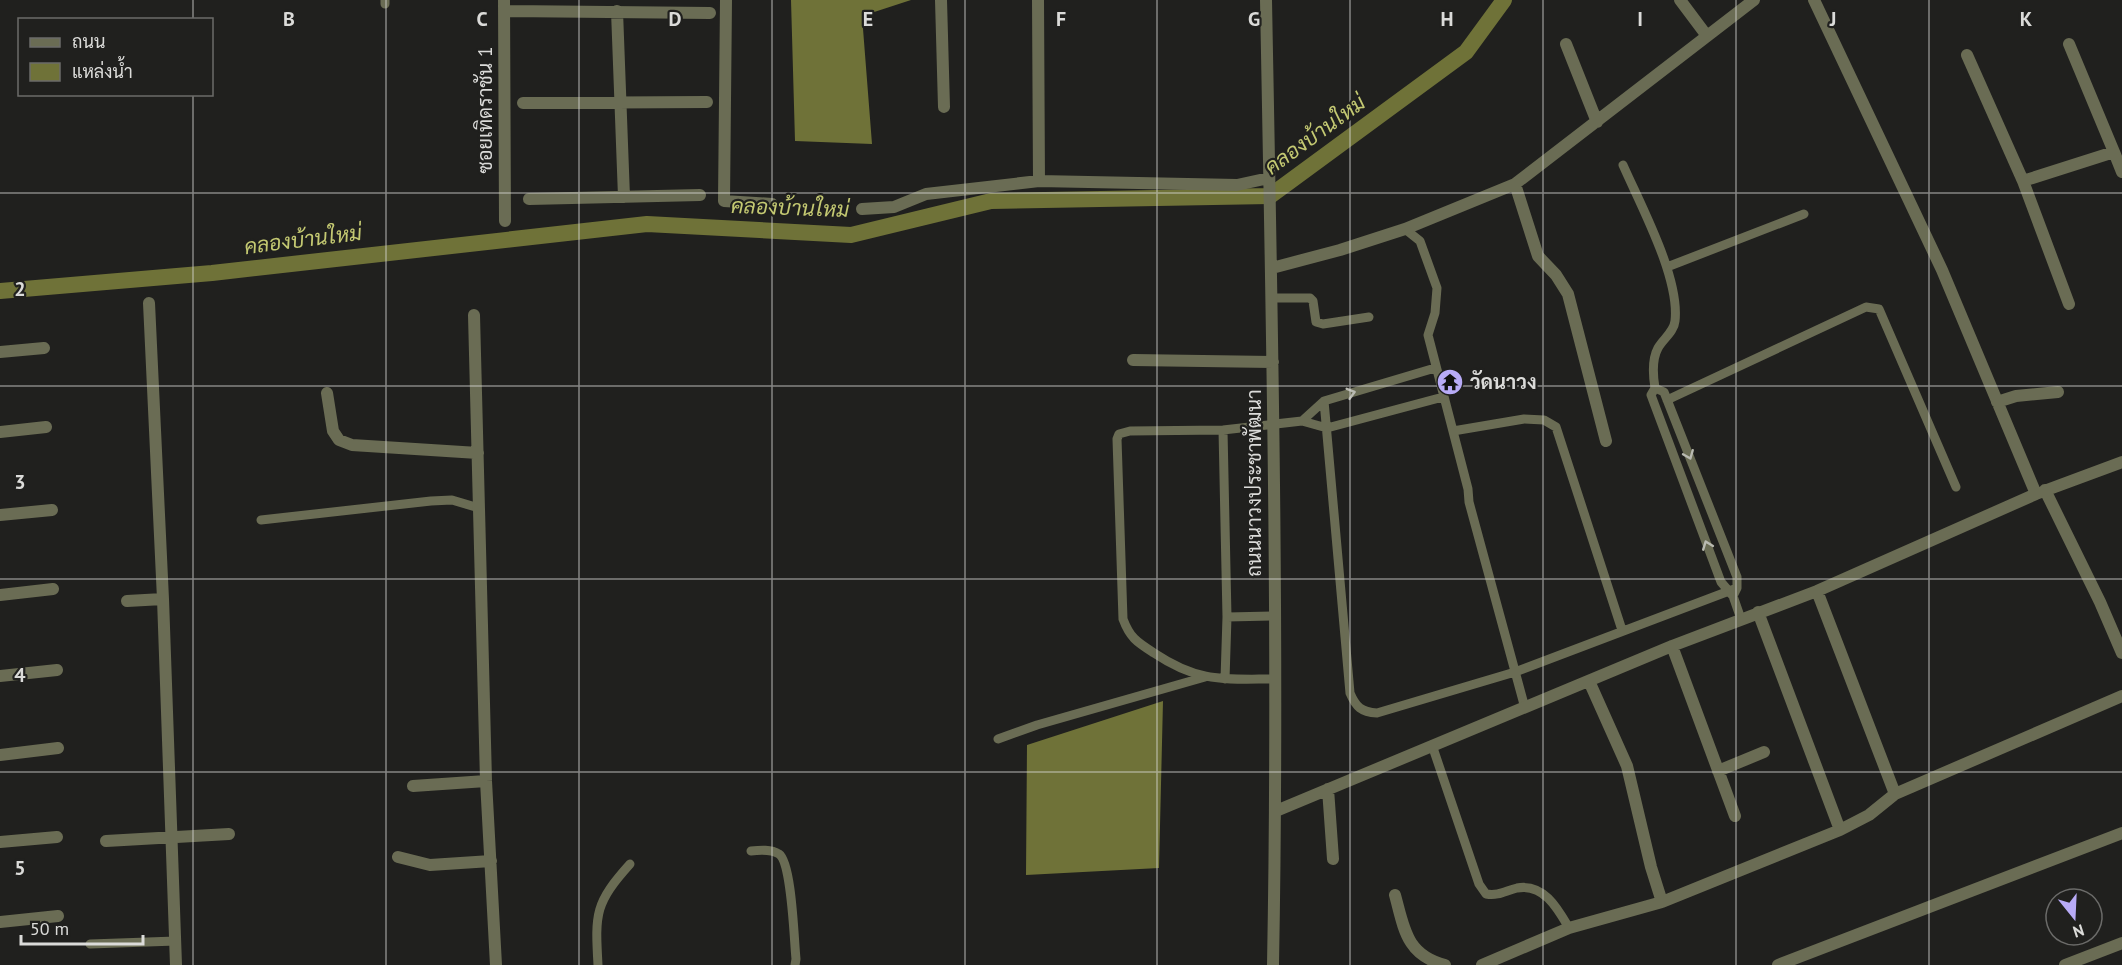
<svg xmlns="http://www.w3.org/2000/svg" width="2122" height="965" viewBox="0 0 2122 965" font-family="'PT Sans',Sarabun,sans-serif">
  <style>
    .water { fill: #6f7238 }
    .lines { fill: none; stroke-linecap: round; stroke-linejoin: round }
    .canal { stroke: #6f7238; stroke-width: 16 }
    .service { stroke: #6a6c54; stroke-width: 9 }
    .minor { stroke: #6a6c54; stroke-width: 12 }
    .oneway { stroke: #b9bab1 }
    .grid { fill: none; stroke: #dbdbd9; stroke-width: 1.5; stroke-opacity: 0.55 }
    .labels { text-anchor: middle; stroke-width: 4.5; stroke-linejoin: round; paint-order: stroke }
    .street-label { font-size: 20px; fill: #dbdbd9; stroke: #20201e }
    .poi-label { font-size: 20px; font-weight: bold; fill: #dbdbd9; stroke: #20201e; text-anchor: start }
    .water-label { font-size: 21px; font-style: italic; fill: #c4c972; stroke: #20201e }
    .grid-label { font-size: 20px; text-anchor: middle; font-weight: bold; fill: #dbdbd9; stroke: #20201e; stroke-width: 4.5; stroke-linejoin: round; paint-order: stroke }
  </style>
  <rect width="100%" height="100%" fill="#20201e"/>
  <path class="water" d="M 791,0 L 911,0 L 862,16 L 872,144 L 795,141 Z
    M 1163,701 L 1159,868 L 1026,875 L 1027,745 Z"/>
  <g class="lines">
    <path class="canal" d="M 0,291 L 212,273 L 647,224 L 851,235 L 991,201 L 1270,196 L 1466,52 L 1504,0"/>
    <path class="service" d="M 385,4 L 385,0
      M 1623,165 C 1641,206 1680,278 1675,321 C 1674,332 1663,339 1658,348 C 1652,359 1653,376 1655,388
      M 1405,229 L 1420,241 L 1437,288 L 1435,313 L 1428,335 L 1468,489 L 1469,502 L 1525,708
      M 1667,267 L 1804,214
      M 1272,298 L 1310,298 L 1313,301 L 1316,322 L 1323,324 L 1369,317
      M 1667,400 L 1866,307 L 1879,309 L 1956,487
      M 1324,401 L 1350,693 C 1356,707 1361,712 1377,713 L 1515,672 L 1737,588
      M 1302,421 L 1324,401 L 1435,368
      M 1223,430 L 1227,617 L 1274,616
      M 1453,431 L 1524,419 L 1544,420 L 1556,427 L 1622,630
      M 261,520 L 431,501 L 452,500 L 479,508
      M 1733,596 L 1737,588 L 1737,577 L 1664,392 L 1655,388 L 1651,395 L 1721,582 L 1733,596 L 1741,619
      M 1225,679 L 1227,617
      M 1275,679 C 1223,679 1199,683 1154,653 C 1137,642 1130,638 1123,619 L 1117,439 L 1119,434 L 1130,431 L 1223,430 L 1302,421 L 1327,428 L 1443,397
      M 998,739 L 1037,725 L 1205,677
      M 1432,745 L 1479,884 L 1486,894 C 1499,896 1505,891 1517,888 C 1544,883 1558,909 1569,928
      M 751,851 C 760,850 771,849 779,854 C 792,863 794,941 796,959 L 795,965
      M 90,944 L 176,941
      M 598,965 C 595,913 595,903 630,864"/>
    <path class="minor" d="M 504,0 L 505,221
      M 726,0 L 724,201 L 772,204
      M 941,0 L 944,107
      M 1038,0 L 1039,181
      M 1266,0 C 1272,322 1279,643 1273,965
      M 1680,0 L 1707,36
      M 1814,0 L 1942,270 L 2036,494
      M 504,11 L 710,13
      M 617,11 L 624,197
      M 1566,44 L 1597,122
      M 2069,44 L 2114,152
      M 1967,55 L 2023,181 L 2069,304
      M 523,103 L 707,102
      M 2023,181 L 2114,152 L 2122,172
      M 1515,184 L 1538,256 L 1556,275 L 1568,294 L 1606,441
      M 529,199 L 700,195
      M 862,209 L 894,207 L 926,194 L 1039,181 L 1237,185 L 1269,178
      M 1272,268 L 1340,250 L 1405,229 L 1515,184 L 1754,0
      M 149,303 L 163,599 L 176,965
      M 474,315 L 486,781 L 496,965
      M 0,352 L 44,348
      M 1133,360 L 1273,362
      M 327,393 L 333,431 L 339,440 L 352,445 L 478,453
      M 1997,402 L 2016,396 L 2058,392
      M 0,432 L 46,427
      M 2045,490 L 2100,602 L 2122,653
      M 0,515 L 52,510
      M 1817,591 L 1895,794
      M 0,595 L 53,589
      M 127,601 L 163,599
      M 1758,612 L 1840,830
      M 1672,646 L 1735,816
      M 0,676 L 57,670
      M 0,755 L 58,748
      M 1718,771 L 1764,752
      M 413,786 L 486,781
      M 1328,789 L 1333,859
      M 1276,811 L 1672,646 L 1817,591 L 2036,494 L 2122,462
      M 106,841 L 229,834
      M 0,842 L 57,837
      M 398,857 L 430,865 L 491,861
      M 1395,895 C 1404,928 1406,955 1445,965
      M 1662,902 L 1840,830 L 1869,815 L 1895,794 L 2122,696
      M 0,922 L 58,916
      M 1482,965 L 1569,928 L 1662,902 L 1651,867 L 1627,766 L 1589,681
      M 1778,965 L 2122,833
      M 2065,965 L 2122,943"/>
  </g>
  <defs><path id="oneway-chevron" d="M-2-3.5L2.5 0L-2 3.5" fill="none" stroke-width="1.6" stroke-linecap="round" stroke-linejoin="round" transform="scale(1.5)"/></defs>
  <g class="oneway">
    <use href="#oneway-chevron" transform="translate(1351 393) rotate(-16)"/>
    <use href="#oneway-chevron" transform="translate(1689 455) rotate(68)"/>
    <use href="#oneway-chevron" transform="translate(1707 545) rotate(-111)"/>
  </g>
  <path class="grid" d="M 193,0 L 193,20M 386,0 L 386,965M 579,0 L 579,965M 772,0 L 772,965M 965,0 L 965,965M 1157,0 L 1157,965M 1350,0 L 1350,965M 1543,0 L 1543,965M 1736,0 L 1736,965M 1929,0 L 1929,965M 193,94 L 193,965M 0,193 L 2122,193M 0,386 L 2122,386M 0,579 L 2122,579M 0,772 L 2122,772"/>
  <defs>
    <symbol id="temple-disc" viewBox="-11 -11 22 22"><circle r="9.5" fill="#b8abf7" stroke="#20201e"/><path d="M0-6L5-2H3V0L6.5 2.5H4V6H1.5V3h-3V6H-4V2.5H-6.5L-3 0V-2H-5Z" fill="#111"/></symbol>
  </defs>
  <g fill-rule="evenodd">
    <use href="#temple-disc" x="1435" y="367" width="30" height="30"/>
  </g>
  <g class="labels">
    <g class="street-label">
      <text transform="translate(485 110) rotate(-90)" y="7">ซอยเทิดราชัน 1</text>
      <text transform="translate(1254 483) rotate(-90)" y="7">ถนนนาวงประชาพัฒนา</text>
    </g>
    <g class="poi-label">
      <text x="1470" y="389">วัดนาวง</text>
    </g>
    <g class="water-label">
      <text transform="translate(1315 135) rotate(-36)" y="7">คลองบ้านใหม่</text>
      <text transform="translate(790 208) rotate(2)" y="7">คลองบ้านใหม่</text>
      <text transform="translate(303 240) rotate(-7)" y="7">คลองบ้านใหม่</text>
    </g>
  </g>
  <g class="grid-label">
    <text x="289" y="26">B</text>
    <text x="482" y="26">C</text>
    <text x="675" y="26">D</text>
    <text x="868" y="26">E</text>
    <text x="1061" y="26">F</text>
    <text x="1254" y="26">G</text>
    <text x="1447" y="26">H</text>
    <text x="1640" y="26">I</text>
    <text x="1833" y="26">J</text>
    <text x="2026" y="26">K</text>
    <text x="20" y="296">2</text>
    <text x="20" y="489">3</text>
    <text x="20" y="682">4</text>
    <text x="20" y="875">5</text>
  </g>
  <rect x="18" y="18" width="195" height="78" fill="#20201e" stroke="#6b6b69" stroke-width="1.5"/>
  <rect x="30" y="38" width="30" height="9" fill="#6a6c54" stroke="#6b6b69" stroke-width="1.5"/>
  <text x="72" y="48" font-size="18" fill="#dbdbd9">ถนน</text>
  <rect x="30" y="63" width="30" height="18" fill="#6f7238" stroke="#6b6b69" stroke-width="1.5"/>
  <text x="72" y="78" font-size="18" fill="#dbdbd9">แหล่งน้ำ</text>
  <g transform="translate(2074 917) rotate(162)"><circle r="28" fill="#20201e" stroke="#6b6b69" stroke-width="1.5"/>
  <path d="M0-4.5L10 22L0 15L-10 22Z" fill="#b8abf7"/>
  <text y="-9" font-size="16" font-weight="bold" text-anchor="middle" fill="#dbdbd9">N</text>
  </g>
  <path d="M21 935v9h122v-9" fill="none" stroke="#dbdbd9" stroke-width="3"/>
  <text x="30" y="935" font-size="18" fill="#dbdbd9" stroke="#20201e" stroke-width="4.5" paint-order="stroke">50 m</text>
</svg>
